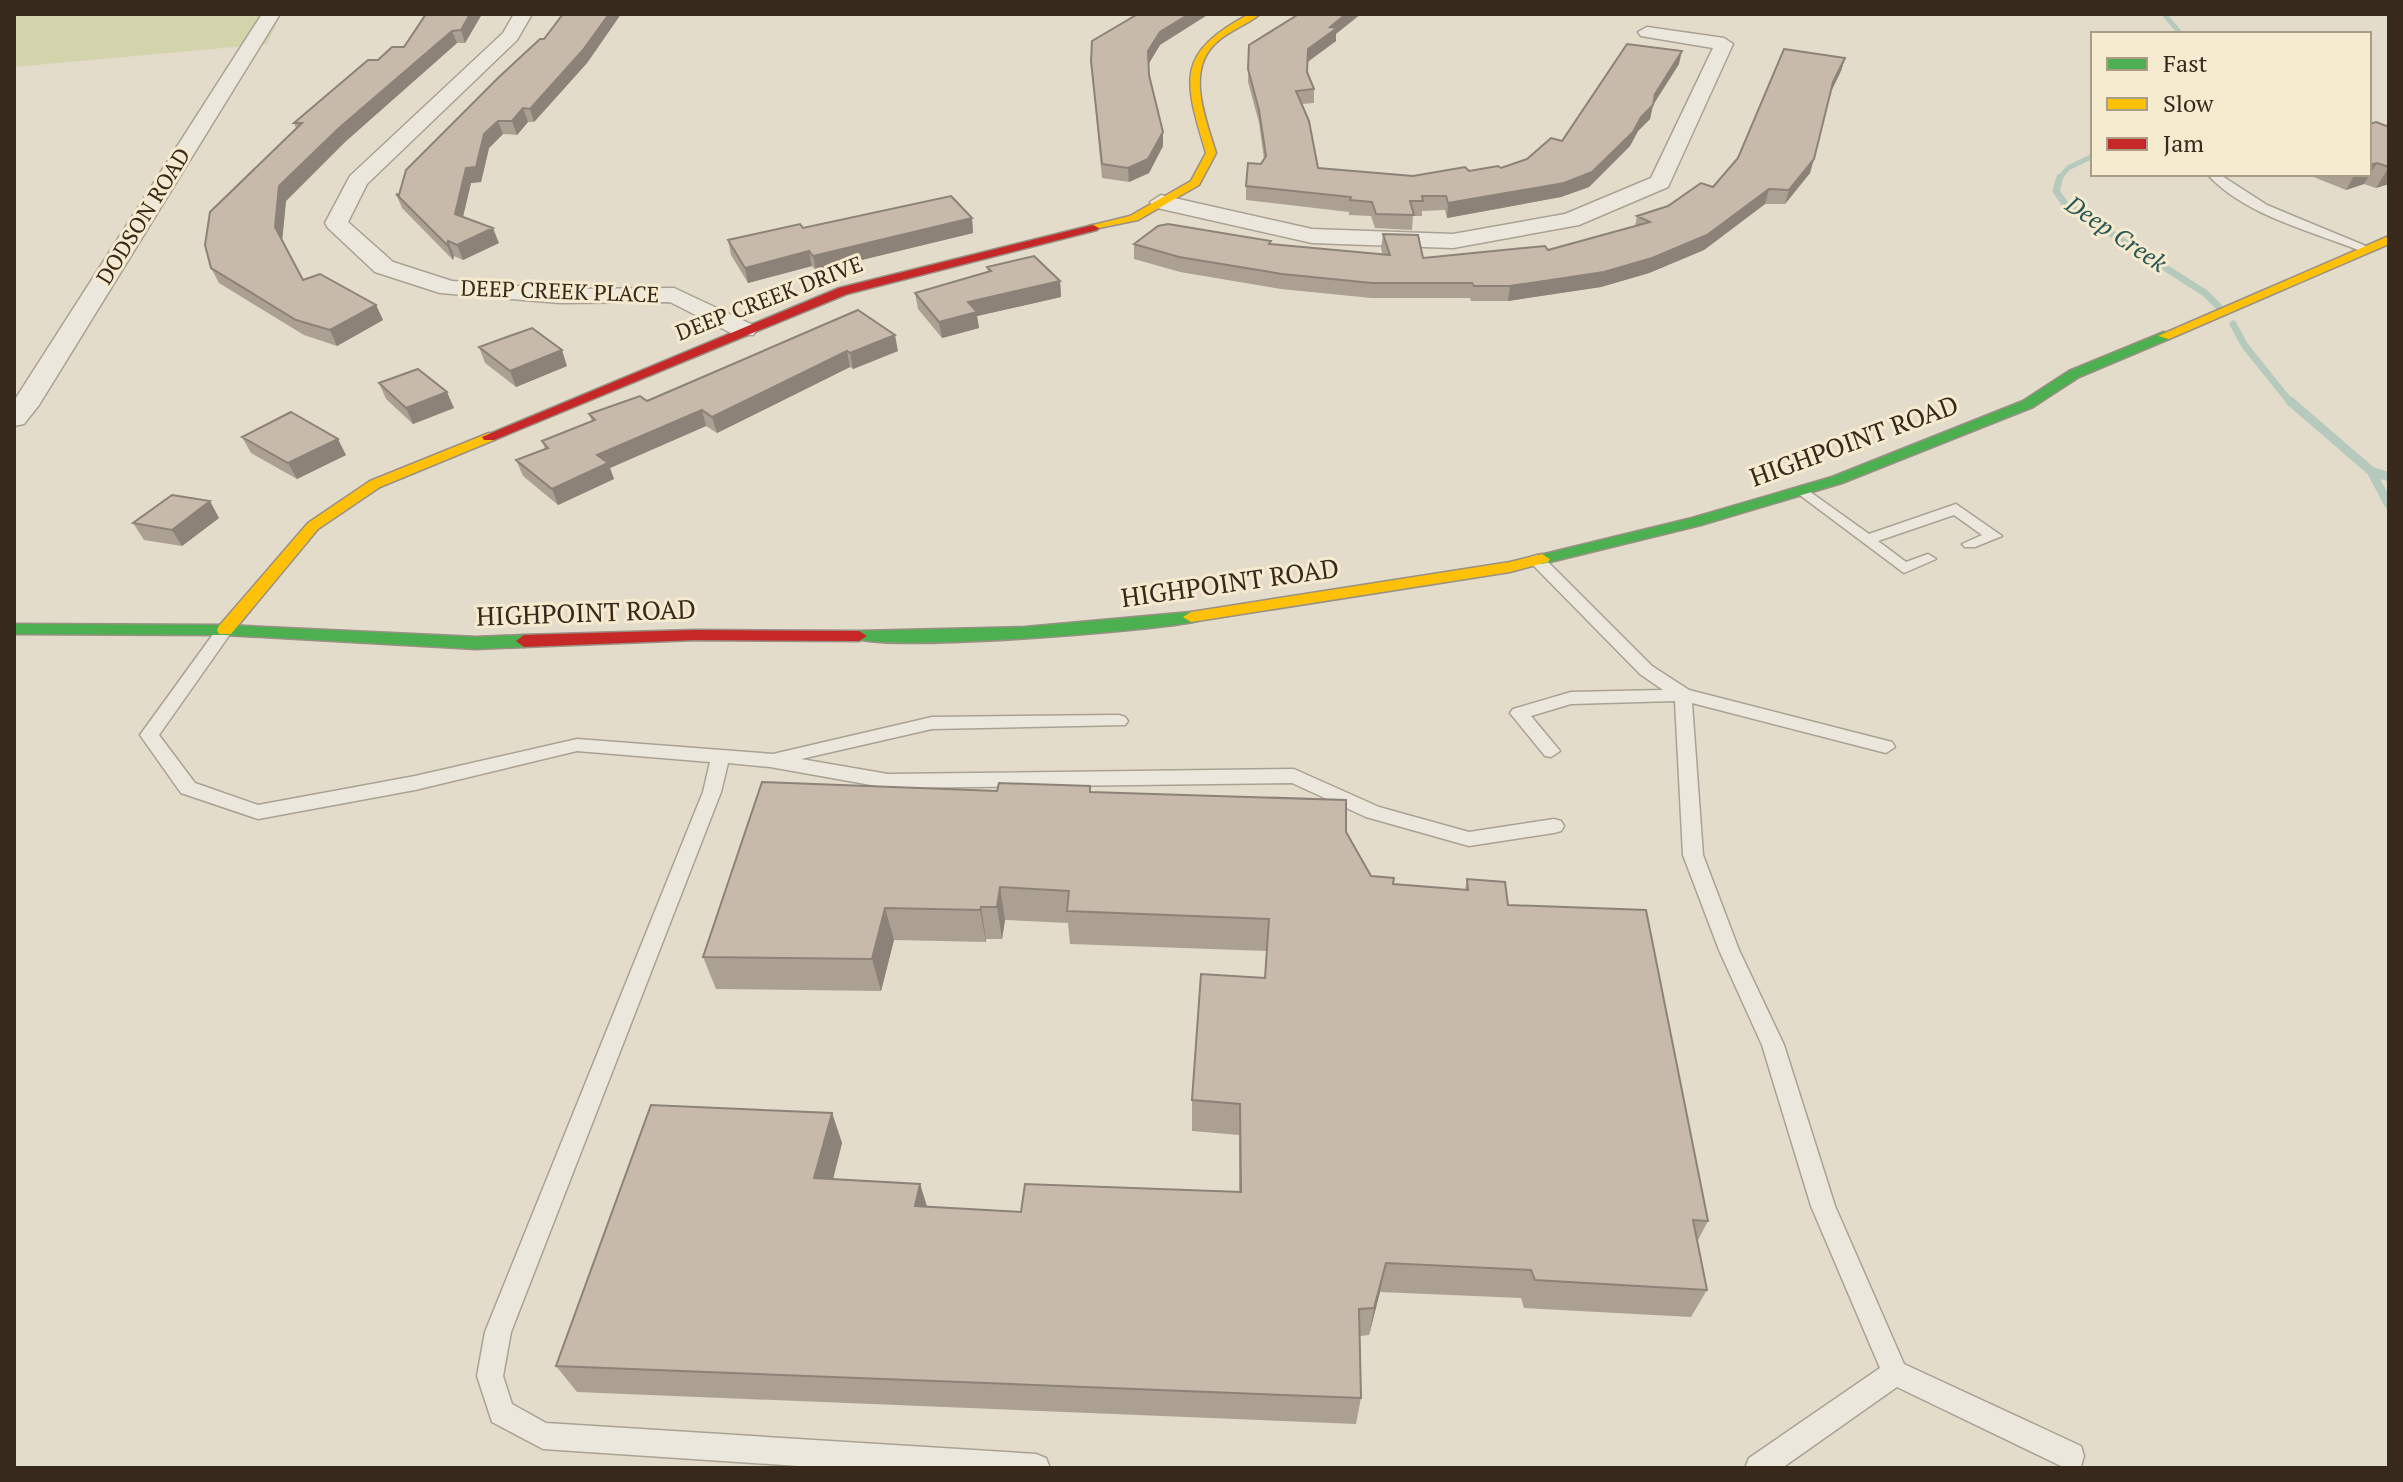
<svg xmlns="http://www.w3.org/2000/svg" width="2403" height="1482" viewBox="0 0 2403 1482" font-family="'PT Serif',serif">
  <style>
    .green { fill: #d4d4ac }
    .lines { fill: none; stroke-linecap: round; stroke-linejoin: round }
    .stream-far2 { stroke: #b6c9bd; stroke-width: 5 }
    .stream-far1 { stroke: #b6c9bd; stroke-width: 7 }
    .stream { stroke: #b6c9bd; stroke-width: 9 }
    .lane-casing { stroke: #a9a194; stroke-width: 3 }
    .street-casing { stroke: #a9a194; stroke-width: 3 }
    .fast-casing { stroke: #989084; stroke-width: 3 }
    .slow-casing { stroke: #989084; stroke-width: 3 }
    .jam-casing { stroke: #989084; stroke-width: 3 }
    .lane { fill: #ece7dc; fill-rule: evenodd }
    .street { fill: #ece7dc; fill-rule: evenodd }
    .fast { fill: #4caf50; fill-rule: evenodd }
    .slow { fill: #ffc107; fill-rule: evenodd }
    .jam { fill: #c62828; fill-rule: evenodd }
    .wall { fill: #aca093 }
    .shaded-wall { fill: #8c8278 }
    .building { fill: #c8baab; stroke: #8c8278; stroke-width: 2 }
    .labels { text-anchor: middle; stroke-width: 6; stroke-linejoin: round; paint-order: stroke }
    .far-street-label { font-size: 22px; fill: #37291c; stroke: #f6eacf }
    .far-water-label { font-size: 24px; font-style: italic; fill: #2a5854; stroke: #f6eacf }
    .street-label { font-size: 26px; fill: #37291c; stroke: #f6eacf }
  </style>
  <rect width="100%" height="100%" fill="#e4dcca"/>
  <path class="green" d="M 14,14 L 281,14 L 267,44 L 14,67 Z"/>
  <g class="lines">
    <path class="stream-far2" d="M 2164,14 L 2181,34
      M 2059,179 L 2068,168 L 2093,156"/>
    <path class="stream-far1" d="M 2060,177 L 2056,191 L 2065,204 L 2205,293 L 2222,310
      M 2233,324 L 2245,346 L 2291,403"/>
    <path class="stream" d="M 2290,401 L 2371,471 L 2389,505
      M 2371,471 L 2389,477"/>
    <defs>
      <path id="lane" d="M 2207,174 L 2219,174 L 2267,205 L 2373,249 L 2363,252 C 2312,231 2245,216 2207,174 Z
        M 1802,486 L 1869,534 L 1956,504 L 2002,536 L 1975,547 L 1965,547 L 1962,544 L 1982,535 L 1954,515 L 1878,541 L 1906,562 L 1928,554 L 1936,559 L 1904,573 L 1797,493 L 1795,490 Z
        M 1537,555 L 1543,557 L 1652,666 L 1689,690 L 1892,742 L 1895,747 L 1886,753 L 1692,703 L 1703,855 L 1739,950 L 1784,1045 L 1835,1206 L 1904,1364 L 2081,1446 L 2084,1456 L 2081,1466 L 2075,1468 L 2061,1466 L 1897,1387 L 1782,1468 L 1745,1468 L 1749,1458 L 1880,1368 L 1811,1206 L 1762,1045 L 1719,950 L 1683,855 L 1675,701 L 1571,704 L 1531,716 L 1560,751 L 1551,757 L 1545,756 L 1510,713 L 1513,709 L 1571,692 L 1663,690 L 1640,674 L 1531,563 L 1529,560 L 1531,557 Z
        M 225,625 L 233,630 L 159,735 L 195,783 L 258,805 L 415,776 L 577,739 L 773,754 L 932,717 L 1119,715 L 1125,717 L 1128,721 L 1125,725 L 932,729 L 801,759 L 888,774 L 1294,769 L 1379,807 L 1469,832 L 1554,819 L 1561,821 L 1564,826 L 1561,831 L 1554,833 L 1469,846 L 1366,817 L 1292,783 L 888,788 L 770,767 L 728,763 L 721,792 L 511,1332 L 503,1376 L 512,1404 L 546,1423 L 1036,1454 L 1046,1458 L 1050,1468 L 828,1468 L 543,1449 L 492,1422 L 477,1376 L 485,1332 L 703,792 L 710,762 L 577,751 L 415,790 L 258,819 L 181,793 L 140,735 L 219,626 Z"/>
      <path id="street" d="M 262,14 L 280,14 L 39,405 L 24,424 L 14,426 L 14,401 Z
        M 514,14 L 532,14 L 517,40 L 367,184 L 348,222 L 393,262 L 452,281 L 560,289 L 674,288 L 753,325 L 757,330 L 753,335 L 735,335 L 670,302 L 560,303 L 440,293 L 375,272 L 328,228 L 325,223 L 350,176 L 503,33 Z
        M 1647,27 L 1724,38 L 1733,44 L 1668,187 L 1579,225 L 1453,248 L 1312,243 L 1153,207 L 1150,202 L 1161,195 L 1312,229 L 1453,234 L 1565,214 L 1651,178 L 1713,48 L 1641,36 L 1638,32 Z"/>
      <path id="fast" d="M 2164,332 L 2170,336 L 2169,339 L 2079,377 L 2033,407 L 1842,483 L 1701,525 L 1542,564 L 1534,559 L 1536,556 L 1692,518 L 1832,477 L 2023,401 L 2069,371 Z
        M 1191,612 L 1199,617 L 1197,621 C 1159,631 867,654 851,636 L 859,631 L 1025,627 Z
        M 14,624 L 225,625 L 476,637 L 524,635 L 532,641 L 524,647 L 476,649 L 225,635 L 14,634 Z"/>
      <path id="slow" d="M 1249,14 L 1260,14 C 1248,24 1231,30 1218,41 C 1184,69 1206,119 1216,153 L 1199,185 L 1138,220 L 1089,230 L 1089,226 L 1130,216 L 1191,181 L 1206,153 C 1184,79 1175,54 1249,14 Z
        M 2389,236 L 2389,244 L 2169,339 L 2158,336 Z
        M 489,433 L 496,437 L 494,440 L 380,487 L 318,529 L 231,634 L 219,634 L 217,630 L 219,626 L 308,523 L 370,481 Z
        M 1542,554 L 1550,559 L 1548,562 L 1510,572 L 1191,622 L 1183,617 L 1191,612 L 1510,562 Z"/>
      <path id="jam" d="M 1093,225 L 1099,228 L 1097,230 L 847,294 L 494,440 L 484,440 L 482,437 L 839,288 Z
        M 695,630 L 859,631 L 867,636 L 859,641 L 695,640 L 524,647 L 516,641 L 524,635 Z"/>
    </defs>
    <use href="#lane" class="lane-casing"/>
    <use href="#street" class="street-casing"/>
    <use href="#fast" class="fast-casing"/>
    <use href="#slow" class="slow-casing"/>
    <use href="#jam" class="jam-casing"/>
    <use href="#lane" class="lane"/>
    <use href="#street" class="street"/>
    <use href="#fast" class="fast"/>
    <use href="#slow" class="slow"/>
    <use href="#jam" class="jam"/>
  </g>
  <path class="wall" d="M 426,14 L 482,14 L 465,43 L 457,43 L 345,142 L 286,201 L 282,240 L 303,280 L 376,305 L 383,320 L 337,346 L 304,335 L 219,283 L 211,268 L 296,128 L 294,123 L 378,60 L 404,47 Z
    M 563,14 L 621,14 L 587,63 L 534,122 L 528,122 L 517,135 L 503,134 L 489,148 L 481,182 L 471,183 L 463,217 L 499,243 L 463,260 L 454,256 L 453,260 L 402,208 L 396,194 L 399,195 L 544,39 Z
    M 1336,34 L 1336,41 L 1308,62 L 1307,72 L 1314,89 L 1314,103 L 1301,104 L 1318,168 L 1413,176 L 1501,168 L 1527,159 L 1562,141 L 1679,64 L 1653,105 L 1650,119 L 1638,131 L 1630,146 L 1589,187 L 1561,197 L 1447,218 L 1445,210 L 1422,211 L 1422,216 L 1413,216 L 1412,230 L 1375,228 L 1371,216 L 1349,215 L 1349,212 L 1246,200 L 1246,186 L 1264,159 L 1259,123 L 1248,82 L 1249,45 Z
    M 1160,45 L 1148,64 L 1149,75 L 1163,132 L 1163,146 L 1149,173 L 1129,182 L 1102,178 L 1091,61 Z
    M 1845,58 L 1841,71 L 1830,92 L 1810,173 L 1785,204 L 1765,204 L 1704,250 L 1649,273 L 1601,287 L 1508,301 L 1471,301 L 1470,298 L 1371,298 L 1281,289 L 1180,272 L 1134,259 L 1134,244 L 1271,244 L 1383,255 L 1381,248 L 1383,234 L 1423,258 L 1548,250 L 1635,226 L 1637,216 L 1668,206 L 1713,187 Z
    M 2389,127 L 2389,184 L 2376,188 L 2364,184 L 2346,190 L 2306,174 L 2369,174 Z
    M 972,218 L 973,233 L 816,271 L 812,266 L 748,283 L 731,255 L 728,240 L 803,228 Z
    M 987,267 L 1060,281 L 1061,297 L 977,316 L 979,328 L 942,338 L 918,309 L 915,293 L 988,272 Z
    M 858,310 L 898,351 L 853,369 L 850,367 L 717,433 L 706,426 L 610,468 L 614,479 L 558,505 L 523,476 L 516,460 L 545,449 L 542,441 L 592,421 L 589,414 L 647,401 Z
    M 479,347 L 567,366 L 516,387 L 485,363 Z
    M 379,383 L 454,408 L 413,424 L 386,399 Z
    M 242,437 L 346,455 L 297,479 L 251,453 Z
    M 219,518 L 182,546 L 144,540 L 133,523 Z
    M 997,791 L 1090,792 L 1346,832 L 1371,876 L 1393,884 L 1465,890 L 1467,879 L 1508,905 L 1708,1221 L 1697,1242 L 1707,1290 L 1691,1317 L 1524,1308 L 1521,1298 L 1380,1292 L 1369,1335 L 1360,1336 L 1361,1398 L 1356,1424 L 577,1392 L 556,1366 L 832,1113 L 842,1143 L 833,1179 L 920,1184 L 927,1207 L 1021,1212 L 1239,1192 L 1239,1135 L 1192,1131 L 1192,1100 L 1265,978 L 1267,951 L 1070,944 L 1068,923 L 1005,920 L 1002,939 L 986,939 L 986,942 L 894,940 L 881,991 L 716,989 L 703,957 Z"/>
  <path class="shaded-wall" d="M 470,14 L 482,14 L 465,43 L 461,30 Z
    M 609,14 L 621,14 L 587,63 L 534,122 L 530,109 Z
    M 1189,14 L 1209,14 L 1160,45 L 1148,65 L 1148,51 L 1160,32 Z
    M 1346,14 L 1361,14 L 1336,34 L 1336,41 L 1307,62 L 1308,49 L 1330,27 Z
    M 452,31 L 457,43 L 345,142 L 286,201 L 282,242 L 275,227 L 279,186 L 339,128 Z
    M 1682,51 L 1679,64 L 1653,105 L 1650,119 L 1638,131 L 1630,146 L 1589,187 L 1561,197 L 1447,218 L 1448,203 L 1655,94 Z
    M 1845,58 L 1841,71 L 1829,96 L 1833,82 Z
    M 523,108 L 528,122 L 517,135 L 512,121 Z
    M 498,121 L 503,134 L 489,148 L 481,182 L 471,183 L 460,229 L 455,214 L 466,168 L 484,134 Z
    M 1163,132 L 1163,146 L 1149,173 L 1129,182 L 1128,168 Z
    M 1814,159 L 1810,173 L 1785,204 L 1789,190 Z
    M 2377,163 L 2364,184 L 2346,190 L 2355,174 L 2369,174 L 2369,165 Z
    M 2389,167 L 2389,184 L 2376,188 Z
    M 1769,189 L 1765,204 L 1704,250 L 1649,273 L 1601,287 L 1508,301 L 1510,286 Z
    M 972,218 L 973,233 L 816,271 L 813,256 Z
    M 493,228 L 499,243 L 463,260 L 457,245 Z
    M 448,241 L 454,256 L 453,260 L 447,245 Z
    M 809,251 L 812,266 L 748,283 L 745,268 Z
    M 1060,281 L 1061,297 L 977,316 L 979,328 L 942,338 L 939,322 L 968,302 Z
    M 376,305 L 383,320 L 337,346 L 330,330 Z
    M 895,335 L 898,351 L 853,369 L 850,353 Z
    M 562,350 L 567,366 L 516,387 L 510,371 Z
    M 847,351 L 850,367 L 717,433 L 712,417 Z
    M 447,392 L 454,408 L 413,424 L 406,408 Z
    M 702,410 L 706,426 L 610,468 L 614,479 L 558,505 L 552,489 L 597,455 Z
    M 338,439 L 346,455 L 297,479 L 288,463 Z
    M 210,501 L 219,518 L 182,546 L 172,530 Z
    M 1000,887 L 1005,920 L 1002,939 L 997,907 Z
    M 981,907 L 986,939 L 986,942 L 980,910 Z
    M 885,908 L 894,940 L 881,991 L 872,959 Z
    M 832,1113 L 842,1143 L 826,1207 L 814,1178 Z
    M 920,1184 L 929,1213 L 915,1206 Z
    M 1386,1263 L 1380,1292 L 1369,1335 L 1374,1308 Z"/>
  <path class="building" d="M 426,14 L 470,14 L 461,30 L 452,31 L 339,128 L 279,186 L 275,227 L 303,280 L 320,274 L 376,305 L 330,330 L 296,320 L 211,268 L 205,245 L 210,212 L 302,123 L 294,123 L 368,60 L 378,60 L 392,47 L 404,47 Z
    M 563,14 L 609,14 L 583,50 L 530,109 L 523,108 L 512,121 L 498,121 L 484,134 L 476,167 L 466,168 L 455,214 L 493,228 L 457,245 L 448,241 L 447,245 L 396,194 L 399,195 L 406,170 L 499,77 L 540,39 L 544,39 Z
    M 1138,14 L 1189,14 L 1160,32 L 1148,51 L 1149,75 L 1163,132 L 1148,159 L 1128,168 L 1102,164 L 1091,61 L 1092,41 Z
    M 1299,14 L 1346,14 L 1330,27 L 1337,28 L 1308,49 L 1307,72 L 1314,89 L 1296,91 L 1309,121 L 1318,168 L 1413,176 L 1465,167 L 1469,171 L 1498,166 L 1501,168 L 1527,159 L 1551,138 L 1562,141 L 1627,44 L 1682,51 L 1655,94 L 1653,105 L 1641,117 L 1633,132 L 1592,172 L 1564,183 L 1448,203 L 1446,196 L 1422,196 L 1423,201 L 1410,201 L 1414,215 L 1376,214 L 1372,202 L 1350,200 L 1351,197 L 1246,186 L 1248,163 L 1261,164 L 1266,156 L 1259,110 L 1248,69 L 1249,45 Z
    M 1784,49 L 1845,58 L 1833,82 L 1814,159 L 1789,190 L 1769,189 L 1707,235 L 1652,258 L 1604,272 L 1510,286 L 1474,286 L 1472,283 L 1372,283 L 1282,274 L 1179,257 L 1134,244 L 1158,226 L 1168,224 L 1271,241 L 1269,244 L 1390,255 L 1383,234 L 1418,235 L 1423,258 L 1545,246 L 1548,250 L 1650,222 L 1637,216 L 1668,206 L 1701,183 L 1713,187 L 1738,158 Z
    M 2376,122 L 2389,127 L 2389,167 L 2377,163 L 2369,165 L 2369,124 Z
    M 951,196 L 972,218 L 813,256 L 809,251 L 745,268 L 728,240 L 800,224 L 803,228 Z
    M 1034,256 L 1060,281 L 968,302 L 977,312 L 939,322 L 915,293 L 991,271 L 987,267 Z
    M 858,310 L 895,335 L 850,353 L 847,351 L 712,417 L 702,410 L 597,455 L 608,463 L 552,489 L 516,460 L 548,448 L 542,441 L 595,420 L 589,414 L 640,396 L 647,401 Z
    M 532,328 L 562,350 L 510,371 L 479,347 Z
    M 418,369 L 447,392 L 406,408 L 379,383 Z
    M 291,412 L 338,439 L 288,463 L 242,437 Z
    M 172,495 L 210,501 L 172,530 L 133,523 Z
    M 762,782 L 997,791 L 999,783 L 1090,786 L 1090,792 L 1346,800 L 1346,832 L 1371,876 L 1394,878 L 1393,884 L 1468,890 L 1467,879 L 1505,882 L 1508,905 L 1646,910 L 1708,1221 L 1693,1220 L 1707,1290 L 1535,1280 L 1531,1270 L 1386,1263 L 1374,1308 L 1359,1309 L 1361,1398 L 556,1366 L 651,1105 L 832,1113 L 814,1178 L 920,1184 L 915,1206 L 1021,1212 L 1025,1184 L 1241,1192 L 1240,1104 L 1192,1100 L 1201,974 L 1265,978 L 1269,919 L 1067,911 L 1069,891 L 1000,887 L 997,907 L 981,907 L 980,910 L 885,908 L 872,959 L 703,957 Z"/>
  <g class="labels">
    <g class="far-street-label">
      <text transform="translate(143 216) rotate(-58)" y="8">DODSON ROAD</text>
      <text transform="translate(560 291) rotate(2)" y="8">DEEP CREEK PLACE</text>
      <text transform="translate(769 298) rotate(-21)" y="8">DEEP CREEK DRIVE</text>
    </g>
    <g class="far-water-label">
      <text transform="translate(2116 234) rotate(34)" y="8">Deep Creek</text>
    </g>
    <g class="street-label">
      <text transform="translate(1854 441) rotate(-20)" y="9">HIGHPOINT ROAD</text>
      <text transform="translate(1230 583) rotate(-8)" y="9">HIGHPOINT ROAD</text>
      <text transform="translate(586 613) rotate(-2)" y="9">HIGHPOINT ROAD</text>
    </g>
  </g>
  <rect width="2403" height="1482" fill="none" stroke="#37291c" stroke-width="32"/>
  <rect x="2091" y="32" width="280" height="144" fill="#f6eacf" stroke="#aa9d87" stroke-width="2"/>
  <rect x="2107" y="58" width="40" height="12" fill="#4caf50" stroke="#aa9d87" stroke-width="2"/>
  <text x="2163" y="72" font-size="24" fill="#37291c">Fast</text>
  <rect x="2107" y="98" width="40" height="12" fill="#ffc107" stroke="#aa9d87" stroke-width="2"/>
  <text x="2163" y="112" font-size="24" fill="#37291c">Slow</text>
  <rect x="2107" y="138" width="40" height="12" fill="#c62828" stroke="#aa9d87" stroke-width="2"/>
  <text x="2163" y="152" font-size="24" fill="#37291c">Jam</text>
</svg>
